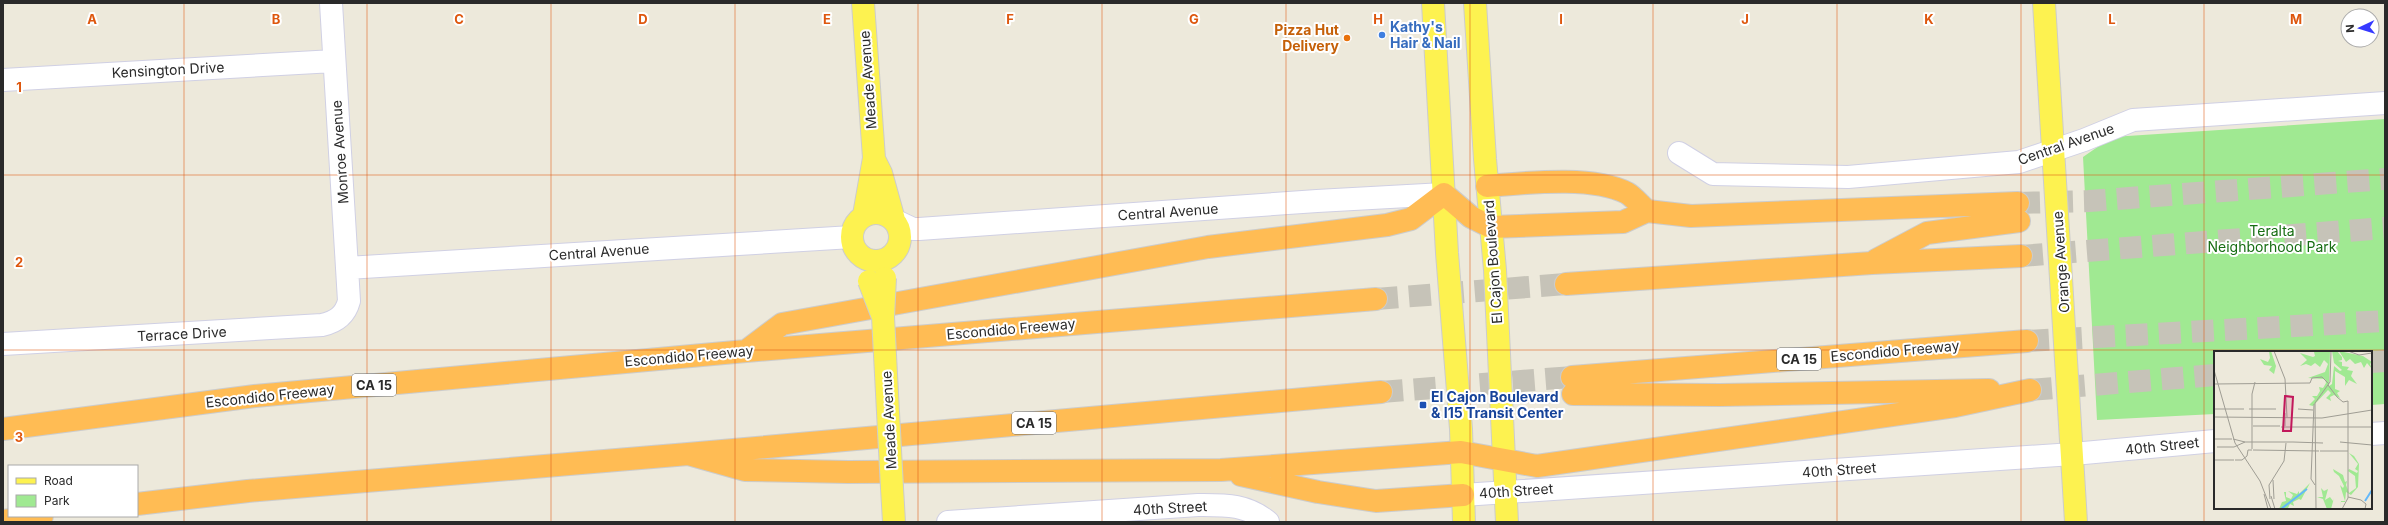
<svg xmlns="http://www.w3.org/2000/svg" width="2388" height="525" viewBox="0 0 2388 525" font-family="Inter,sans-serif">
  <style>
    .green { fill: #a0e992 }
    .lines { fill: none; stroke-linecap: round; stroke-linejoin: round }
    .highway-tunnel { stroke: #c6c3b8; stroke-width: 22; stroke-dasharray: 22 11; stroke-linecap: butt }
    .minor-casing { stroke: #d0d0e4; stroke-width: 24 }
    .major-casing { stroke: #ccc; stroke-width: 24 }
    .highway-casing { stroke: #ccc; stroke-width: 24 }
    .minor { stroke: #fff; stroke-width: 22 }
    .major { stroke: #fdf250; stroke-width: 22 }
    .highway { stroke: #ffbc54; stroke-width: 22 }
    .major-bridge-casing { stroke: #ccc; stroke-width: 24; stroke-linecap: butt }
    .major-bridge { stroke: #fdf250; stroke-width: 22 }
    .grid { fill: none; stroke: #de570e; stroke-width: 1; stroke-opacity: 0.55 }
    .shop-dot { fill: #3f7fe0; stroke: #fff; stroke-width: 1.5 }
    .food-dot { fill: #e8710a; stroke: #fff; stroke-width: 1.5 }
    .transit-dot { fill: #1a4fb4; stroke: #fff; stroke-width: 1.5 }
    .labels { text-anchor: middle; stroke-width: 4; stroke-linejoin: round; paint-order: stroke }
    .shield { fill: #fff; stroke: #6a6a6a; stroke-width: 1 }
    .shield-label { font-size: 13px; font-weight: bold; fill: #2a2a2a }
    .shop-label { font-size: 14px; font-weight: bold; fill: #366cbe; stroke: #fff; text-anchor: start }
    .food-label { font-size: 14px; font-weight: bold; fill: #c56008; stroke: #fff; text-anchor: end }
    .street-label { font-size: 14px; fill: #2a2a2a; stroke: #fff }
    .park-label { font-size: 14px; fill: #176e13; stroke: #fff }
    .transit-label { font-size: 14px; font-weight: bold; fill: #164399; stroke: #fff; text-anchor: start }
    .inset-river { fill: none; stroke: #64b8f9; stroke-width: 2 }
    .inset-road { fill: none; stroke: #9f9d94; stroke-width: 1 }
    .view { fill: #c2185b; fill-opacity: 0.15; stroke: #c2185b; stroke-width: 2 }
    .inset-edge { fill: none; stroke: #2a2a2a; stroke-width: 2 }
    .grid-label { font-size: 13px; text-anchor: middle; font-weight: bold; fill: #de570e; stroke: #fff; stroke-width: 4; stroke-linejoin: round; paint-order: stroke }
  </style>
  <rect width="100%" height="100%" fill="#ede9db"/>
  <path class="green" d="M 2385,119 L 2385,404 L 2371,405 L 2371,352 L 2215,352 L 2215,414 L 2097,420 L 2083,157 L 2112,137 Z"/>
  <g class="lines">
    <path class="highway-tunnel" d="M 2018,203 L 2089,201 L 2385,179
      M 2021,256 L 2385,228
      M 1376,299 L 1566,284
      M 2027,341 L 2385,321
      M 2371,362 L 2385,361
      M 2030,390 L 2215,375
      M 1381,392 L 1572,377"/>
    <defs>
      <path id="minor" d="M 3,80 L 334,61
        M 1679,153 L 1713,174 L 1848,177 L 2019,162 L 2084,140 L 2133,120 L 2385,103
        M 894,220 L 913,229 L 919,229 L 1317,201 L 1444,194
        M 347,268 L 852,237
        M 3,344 L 322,325 C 336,322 345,316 349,301 L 331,3
        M 2371,434 L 2385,433
        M 1463,495 L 2073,454 L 2215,441
        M 948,522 L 1198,505 C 1225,505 1246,504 1268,522"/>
      <path id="major" d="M 863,3 L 874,158 L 864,215
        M 1433,3 L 1447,253 L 1461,429 L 1464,522
        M 1475,3 L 1485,159 L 1495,270 L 1507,522
        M 2044,3 L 2076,522
        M 875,161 L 881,173 L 894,220
        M852 237a24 24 0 1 1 48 0a24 24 0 1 1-48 0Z
        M 892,488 L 894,522"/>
      <path id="highway" d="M 1487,186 C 1525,183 1593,175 1627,193 C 1634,197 1641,206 1647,211
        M 1876,260 L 1927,233 L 2019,221
        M 1566,284 L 1872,263 L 2021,256
        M 746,351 L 782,324 L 1208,247 L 1387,225 L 1411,219 L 1444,194 L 1471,217 L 1491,227 L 1623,222 L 1647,211 L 1691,216 L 2018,203
        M 1572,377 L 2027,341
        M 1573,394 L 1720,395 L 1989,390
        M 3,429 L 255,396 L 746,351 L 1376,299
        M 688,454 L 745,470 L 848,472 L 1221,470 L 1461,452 L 1537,466 L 1955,406 L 2030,390
        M 1241,475 L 1318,492 L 1376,501 L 1463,495
        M 137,504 L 248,491 L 688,454 L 1381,392
        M 3,521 L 42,516"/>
    </defs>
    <use href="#minor" class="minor-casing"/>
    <use href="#major" class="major-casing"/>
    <use href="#highway" class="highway-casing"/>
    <use href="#minor" class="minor"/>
    <use href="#major" class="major"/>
    <use href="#highway" class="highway"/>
    <defs>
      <path id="major-bridge" d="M 869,281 L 883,317 L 885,278
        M 883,317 L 892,488"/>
    </defs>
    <use href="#major-bridge" class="major-bridge-casing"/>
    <use href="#major-bridge" class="major-bridge"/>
  </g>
  <path class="grid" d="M 184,3 L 184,522M 367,3 L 367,522M 551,3 L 551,522M 735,3 L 735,522M 918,3 L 918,522M 1102,3 L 1102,522M 1286,3 L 1286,522M 1470,3 L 1470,522M 1653,3 L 1653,522M 1837,3 L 1837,522M 2021,3 L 2021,522M 2204,3 L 2204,522M 3,175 L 2385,175M 3,350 L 2385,350"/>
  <circle class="shop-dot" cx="1382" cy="35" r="4"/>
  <circle class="food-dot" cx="1347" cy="38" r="4"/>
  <rect class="transit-dot" x="1419" y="401" width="8" height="8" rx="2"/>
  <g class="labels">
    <g class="shield">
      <rect x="1777" y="348" width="44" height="22" rx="3"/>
      <rect x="352" y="374" width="44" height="22" rx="3"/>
      <rect x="1012" y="412" width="44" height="22" rx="3"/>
    </g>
    <g class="shield-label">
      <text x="1799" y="364">CA 15</text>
      <text x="374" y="390">CA 15</text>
      <text x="1034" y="428">CA 15</text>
    </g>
    <g class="shop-label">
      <text x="1390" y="32">Kathy's<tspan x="1390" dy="16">Hair &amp; Nail</tspan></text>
    </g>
    <g class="food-label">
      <text x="1339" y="35">Pizza Hut<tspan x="1339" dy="16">Delivery</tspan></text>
    </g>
    <g class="street-label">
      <text transform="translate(168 70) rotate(-3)" y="5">Kensington Drive</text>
      <text transform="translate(868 80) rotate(-94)" y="5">Meade Avenue</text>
      <text transform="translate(2066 144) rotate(-19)" y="5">Central Avenue</text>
      <text transform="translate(340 152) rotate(-94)" y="5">Monroe Avenue</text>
      <text transform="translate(1168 212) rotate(-4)" y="5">Central Avenue</text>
      <text transform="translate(599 252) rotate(-4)" y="5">Central Avenue</text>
      <text transform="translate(1493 262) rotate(-94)" y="5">El Cajon Boulevard</text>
      <text transform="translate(2061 262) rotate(-94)" y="5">Orange Avenue</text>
      <text transform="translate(1011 329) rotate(-5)" y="5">Escondido Freeway</text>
      <text transform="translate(182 334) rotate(-3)" y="5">Terrace Drive</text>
      <text transform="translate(1895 351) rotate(-5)" y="5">Escondido Freeway</text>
      <text transform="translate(689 356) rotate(-5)" y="5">Escondido Freeway</text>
      <text transform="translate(270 396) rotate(-6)" y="5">Escondido Freeway</text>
      <text transform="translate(889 420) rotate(-93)" y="5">Meade Avenue</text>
      <text transform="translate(2162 446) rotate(-6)" y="5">40th Street</text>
      <text transform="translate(1839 470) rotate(-4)" y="5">40th Street</text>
      <text transform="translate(1516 491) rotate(-4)" y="5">40th Street</text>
      <text transform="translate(1170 508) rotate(-3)" y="5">40th Street</text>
    </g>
    <g class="park-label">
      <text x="2272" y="236">Teralta<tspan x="2272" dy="16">Neighborhood Park</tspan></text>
    </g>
    <g class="transit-label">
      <text x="1431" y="402">El Cajon Boulevard<tspan x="1431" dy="16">&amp; I15 Transit Center</tspan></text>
    </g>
  </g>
  <g transform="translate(2214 351)">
    <rect width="158" height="158" fill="#ede9db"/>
    <path d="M 55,0 L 57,0 L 62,15 L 60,23 L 55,19 L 58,15 L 50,14 L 46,8 L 54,11 L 56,7 ZM 116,0 L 115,35 L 118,33 L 120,15 L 126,20 L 128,19 L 120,12 L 118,0 L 123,0 L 128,6 L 128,9 L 124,10 L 128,11 L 128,15 L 135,16 L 133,19 L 139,20 L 137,25 L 143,33 L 135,29 L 131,35 L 131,26 L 121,20 L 121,38 L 126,40 L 123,42 L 126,47 L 120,44 L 116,46 L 117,50 L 112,47 L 117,42 L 114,39 L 99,55 L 95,54 L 101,48 L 98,45 L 103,45 L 106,40 L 105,36 L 109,37 L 112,32 L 111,28 L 94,27 L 111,21 L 114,13 L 110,9 L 106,16 L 101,12 L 97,15 L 92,13 L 86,15 L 93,9 L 86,2 L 99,6 L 101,5 L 100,1 ZM 125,0 L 149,5 L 158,11 L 156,13 L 158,18 L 153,12 L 150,17 L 147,11 L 141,13 L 136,8 L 132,11 ZM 135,102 L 140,105 L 145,113 L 144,136 L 137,144 L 132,141 L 131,151 L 127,151 L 126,158 L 127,150 L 131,150 L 126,134 L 129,137 L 130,135 L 125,125 L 120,121 L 119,118 L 129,124 L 131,131 L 133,130 L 132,134 L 135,142 L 142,137 L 141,125 L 134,120 L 135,118 L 143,122 L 144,120 L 141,118 L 144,113 ZM 96,132 L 87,149 L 85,148 L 79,151 L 80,155 L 76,153 L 74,157 L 65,158 L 68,151 L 72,150 L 70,141 L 72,141 L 72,146 L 77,148 L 79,144 L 74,140 L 83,143 L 85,140 L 85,143 ZM 107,137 L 110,140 L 114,138 L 111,149 L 116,146 L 119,150 L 120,147 L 117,158 L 113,158 L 109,148 L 103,146 L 109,146 Z" fill="#a0e992"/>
    <path class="inset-river" d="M 151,150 L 158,139M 67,158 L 93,138"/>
    <path class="inset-road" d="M 60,0 L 71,28 L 73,66M 134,0 L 145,4 L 158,2M 0,19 L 21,92 L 46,130 L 57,158M 0,33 L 96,32 L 98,27 L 108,26 L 115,33M 114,34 L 123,46 L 129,51 L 134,50 L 134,147 L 128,158M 100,53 L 97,128 L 101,134M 0,58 L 30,58M 35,58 L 62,58M 84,58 L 99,59M 71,62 L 71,75M 0,66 L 108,67 L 158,59M 39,75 L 66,75M 67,76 L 158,76M 0,88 L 18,88M 19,88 L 31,91M 79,91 L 109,92M 126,91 L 158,94M 3,96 L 20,96 L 31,91 L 79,91M 38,98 L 38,43 L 41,31M 39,99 L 105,100M 106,100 L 134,100M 0,109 L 20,109M 21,109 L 28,109 L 33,105 L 34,99 L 38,99M 59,129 L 60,148M 50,143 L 54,158M 57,145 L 61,158M 134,146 L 147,149 L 152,153 L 151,158M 56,148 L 55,134 L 70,110 L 72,92M 102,158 L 101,52 L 116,31 L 117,0"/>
    <path class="view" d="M 71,45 L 79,46 L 77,80 L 69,80 Z"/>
    <rect width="158" height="158" class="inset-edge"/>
  </g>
  <g class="grid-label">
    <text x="92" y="24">A</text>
    <text x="276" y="24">B</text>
    <text x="459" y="24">C</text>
    <text x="643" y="24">D</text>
    <text x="827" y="24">E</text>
    <text x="1010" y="24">F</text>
    <text x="1194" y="24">G</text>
    <text x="1378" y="24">H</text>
    <text x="1561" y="24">I</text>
    <text x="1745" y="24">J</text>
    <text x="1929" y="24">K</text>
    <text x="2112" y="24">L</text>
    <text x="2296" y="24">M</text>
    <text x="19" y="92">1</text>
    <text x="19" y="267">2</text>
    <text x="19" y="442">3</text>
  </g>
  <rect width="2388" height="525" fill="none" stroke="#2a2a2a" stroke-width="8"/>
  <rect x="8" y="465" width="130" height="52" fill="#ffffff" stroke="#aaaaaa"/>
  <rect x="16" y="478" width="20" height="6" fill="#fdf250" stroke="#aaaaaa"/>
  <text x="44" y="485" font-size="12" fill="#2a2a2a">Road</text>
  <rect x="16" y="495" width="20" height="12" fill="#a0e992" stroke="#aaaaaa"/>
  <text x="44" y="505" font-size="12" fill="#2a2a2a">Park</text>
  <g transform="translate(2360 28) rotate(266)"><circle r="19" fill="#ffffff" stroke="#aaaaaa"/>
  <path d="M0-3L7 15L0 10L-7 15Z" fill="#3639ff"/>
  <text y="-6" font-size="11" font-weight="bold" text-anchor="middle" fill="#2a2a2a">N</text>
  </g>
</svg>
